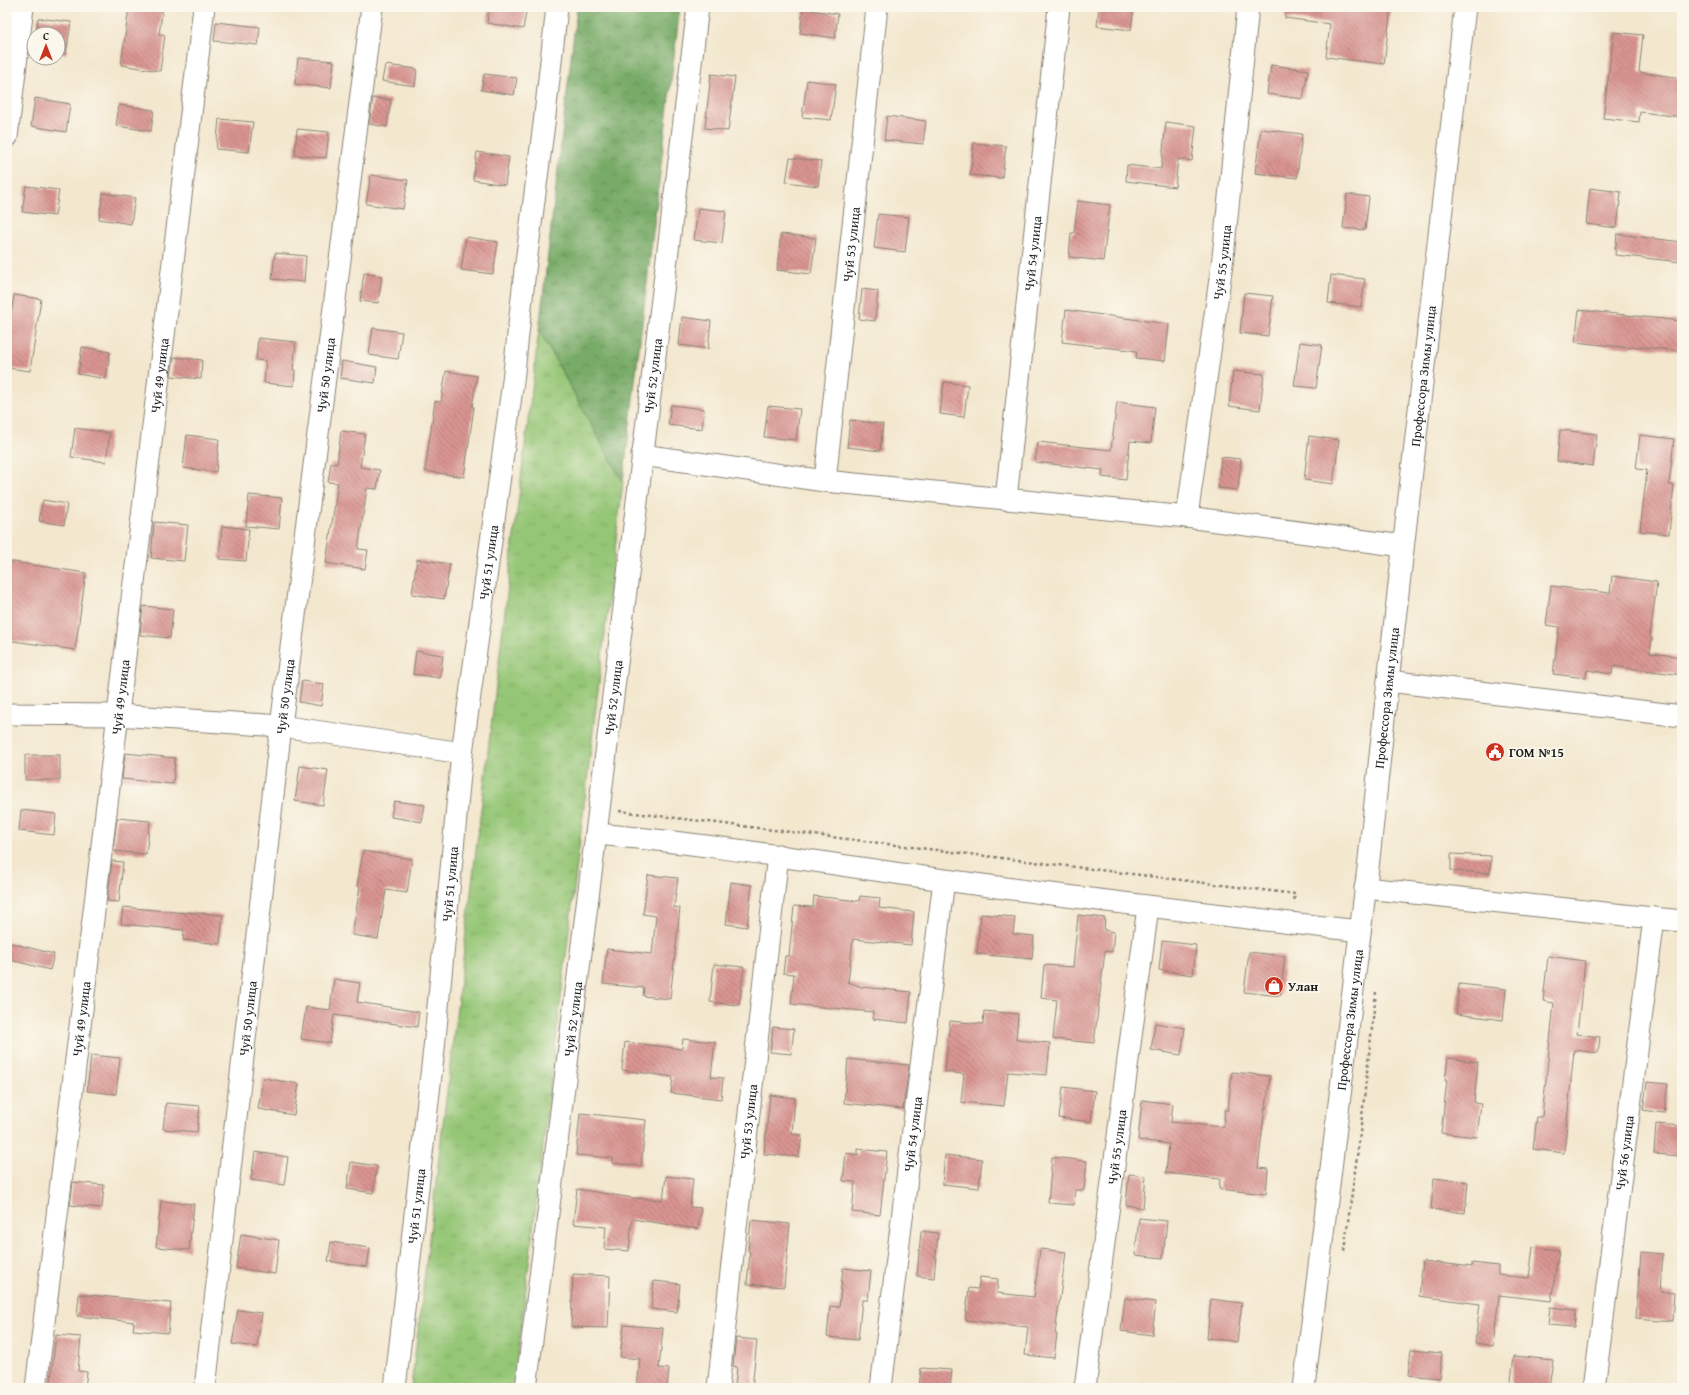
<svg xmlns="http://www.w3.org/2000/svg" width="1689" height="1395" viewBox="0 0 1689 1395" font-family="'Gentium Book Plus',serif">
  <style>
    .grass { fill: url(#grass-tufts); stroke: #587149 }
    .forest { fill: url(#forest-crowns); stroke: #4a6442 }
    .building { fill: url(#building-back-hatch) }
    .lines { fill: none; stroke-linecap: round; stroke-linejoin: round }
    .minor-casing { stroke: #888275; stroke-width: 23 }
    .path { stroke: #888275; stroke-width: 2.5; stroke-dasharray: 3 3; stroke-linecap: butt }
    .minor { stroke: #fff; stroke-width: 21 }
    .labels { text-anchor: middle; stroke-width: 4; stroke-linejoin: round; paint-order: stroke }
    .street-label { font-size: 13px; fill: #1c1c1c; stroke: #fbf7ec }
    .poi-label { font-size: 13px; font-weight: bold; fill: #1c1c1c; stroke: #fbf7ec; text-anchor: start }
  </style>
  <defs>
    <pattern id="grass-tufts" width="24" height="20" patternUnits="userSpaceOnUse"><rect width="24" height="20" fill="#95c676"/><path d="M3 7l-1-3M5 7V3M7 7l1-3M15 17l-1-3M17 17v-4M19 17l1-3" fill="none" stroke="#80aa66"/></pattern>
    <pattern id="forest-crowns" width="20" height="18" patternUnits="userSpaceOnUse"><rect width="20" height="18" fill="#78ab67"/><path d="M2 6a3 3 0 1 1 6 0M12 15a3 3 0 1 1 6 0" fill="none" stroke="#628a54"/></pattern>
    <pattern id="building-back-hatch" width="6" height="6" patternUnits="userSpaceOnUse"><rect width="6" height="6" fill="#d99491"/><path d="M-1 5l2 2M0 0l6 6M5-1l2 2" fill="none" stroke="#af7876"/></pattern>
  </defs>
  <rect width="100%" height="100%" fill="#fbf7ec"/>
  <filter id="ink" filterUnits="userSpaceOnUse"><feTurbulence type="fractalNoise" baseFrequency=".025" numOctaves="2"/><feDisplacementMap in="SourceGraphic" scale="8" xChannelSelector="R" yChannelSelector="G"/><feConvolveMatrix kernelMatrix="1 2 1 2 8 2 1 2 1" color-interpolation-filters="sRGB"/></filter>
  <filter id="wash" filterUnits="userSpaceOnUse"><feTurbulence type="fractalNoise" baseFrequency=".012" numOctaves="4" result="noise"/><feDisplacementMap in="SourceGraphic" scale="16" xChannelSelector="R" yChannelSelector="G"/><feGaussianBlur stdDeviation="0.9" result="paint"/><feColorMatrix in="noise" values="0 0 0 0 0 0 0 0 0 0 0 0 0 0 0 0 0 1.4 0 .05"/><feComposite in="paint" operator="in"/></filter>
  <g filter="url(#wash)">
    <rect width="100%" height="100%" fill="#f3e7ce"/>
    <path class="grass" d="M 539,330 L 623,482 L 514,1388 L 411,1388 Z"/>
    <path class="forest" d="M 577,7 L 680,7 L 623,482 L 539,330 Z"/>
    <g id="blocks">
      <path class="building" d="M 129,7 L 163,7 L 159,34 L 165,35 L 160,71 L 121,65 Z
        M 489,7 L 527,7 L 523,29 L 487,23 Z
        M 1099,7 L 1134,7 L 1131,30 L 1097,26 Z
        M 1286,7 L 1391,7 L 1384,64 L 1326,57 L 1330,24 L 1285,18 Z
        M 803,9 L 838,14 L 835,38 L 800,33 Z
        M 38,18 L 71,22 L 66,54 L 58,53 L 58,34 L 36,34 Z
        M 216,22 L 260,27 L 258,45 L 214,41 Z
        M 1614,32 L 1643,35 L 1639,72 L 1682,78 L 1682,117 L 1640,112 L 1639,122 L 1603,118 Z
        M 298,58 L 334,61 L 331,88 L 295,84 Z
        M 385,65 L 417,69 L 415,86 L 382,81 Z
        M 1271,65 L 1308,70 L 1303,99 L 1267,94 Z
        M 484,74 L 517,78 L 514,95 L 481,90 Z
        M 711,74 L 735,77 L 728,131 L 705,128 Z
        M 807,80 L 836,84 L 831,120 L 802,117 Z
        M 35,98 L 70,104 L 66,132 L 31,126 Z
        M 373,98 L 391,100 L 387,127 L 369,124 Z
        M 119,105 L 154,110 L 151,131 L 116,126 Z
        M 887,116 L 926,121 L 923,144 L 884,140 Z
        M 219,119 L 253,122 L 249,152 L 216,149 Z
        M 1166,122 L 1196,126 L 1192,161 L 1178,159 L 1175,187 L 1126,181 L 1127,165 L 1161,169 Z
        M 297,129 L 329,132 L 326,158 L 295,155 Z
        M 1261,129 L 1302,134 L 1297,178 L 1255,173 Z
        M 974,143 L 1006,146 L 1002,178 L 970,175 Z
        M 477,152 L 509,157 L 505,185 L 473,180 Z
        M 790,158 L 821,161 L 818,186 L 786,182 Z
        M 371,175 L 408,180 L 403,209 L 366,204 Z
        M 26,186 L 59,190 L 55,216 L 22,212 Z
        M 1590,188 L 1621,192 L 1617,228 L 1586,224 Z
        M 103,193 L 135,198 L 131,224 L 99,219 Z
        M 1347,194 L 1369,197 L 1365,230 L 1343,228 Z
        M 1078,201 L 1110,205 L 1103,261 L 1069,257 L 1071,233 L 1074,233 Z
        M 698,208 L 726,211 L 722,243 L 694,240 Z
        M 878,214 L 909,217 L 905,252 L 874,248 Z
        M 781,234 L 816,238 L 811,274 L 777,270 Z
        M 1617,234 L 1682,242 L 1682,262 L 1615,255 Z
        M 466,237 L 498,242 L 493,274 L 461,270 Z
        M 275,253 L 306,256 L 304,282 L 272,279 Z
        M 364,273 L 382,276 L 378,303 L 360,301 Z
        M 1331,275 L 1365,279 L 1361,307 L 1328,303 Z
        M 862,289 L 878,291 L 875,321 L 859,319 Z
        M 1244,293 L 1273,296 L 1268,336 L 1240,333 Z
        M 14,295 L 41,299 L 30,371 L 7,368 L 7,340 Z
        M 1066,310 L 1169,324 L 1165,361 L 1136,358 L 1137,351 L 1062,342 Z
        M 1579,310 L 1682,321 L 1682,351 L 1632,346 L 1631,348 L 1575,342 Z
        M 682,317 L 711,321 L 708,349 L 679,345 Z
        M 373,328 L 402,332 L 398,359 L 369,355 Z
        M 258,338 L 296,342 L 293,370 L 295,370 L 294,386 L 264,383 L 266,361 L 256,360 Z
        M 1300,342 L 1322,345 L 1316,388 L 1294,386 Z
        M 82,347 L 110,352 L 106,379 L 78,374 Z
        M 174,357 L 202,360 L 201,379 L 171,376 Z
        M 342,361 L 377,367 L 375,383 L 340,378 Z
        M 446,371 L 477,376 L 472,407 L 474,407 L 464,477 L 425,471 L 435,401 L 441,402 Z
        M 1233,371 L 1264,374 L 1260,410 L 1229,406 Z
        M 944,382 L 968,385 L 964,417 L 940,414 Z
        M 1117,402 L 1155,407 L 1151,443 L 1130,441 L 1126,480 L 1102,477 L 1103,470 L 1035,462 L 1038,442 L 1111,450 Z
        M 671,405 L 704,409 L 702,429 L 668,425 Z
        M 768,406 L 800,409 L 796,440 L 764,437 Z
        M 850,420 L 883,424 L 880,451 L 847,447 Z
        M 75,428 L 110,433 L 106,462 L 71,457 Z
        M 1560,430 L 1597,434 L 1593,466 L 1557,461 Z
        M 341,431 L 365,434 L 360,467 L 380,470 L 377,489 L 367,488 L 358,549 L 368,550 L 365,569 L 326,563 L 338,483 L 328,482 L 331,463 L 337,464 Z
        M 187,435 L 219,439 L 216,472 L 183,468 Z
        M 1640,435 L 1674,439 L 1669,485 L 1674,485 L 1669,534 L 1640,531 L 1647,470 L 1636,469 Z
        M 1309,436 L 1339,440 L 1333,484 L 1304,480 Z
        M 1221,457 L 1241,459 L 1238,490 L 1218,488 Z
        M 249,495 L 282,498 L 279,529 L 246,526 Z
        M 43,500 L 67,504 L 64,525 L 39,521 Z
        M 154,522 L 188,525 L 184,561 L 151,558 Z
        M 222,526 L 249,529 L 246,561 L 219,559 Z
        M 417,559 L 450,564 L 444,599 L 412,594 Z
        M 7,561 L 86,573 L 75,650 L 7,640 Z
        M 1612,576 L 1657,582 L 1650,637 L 1652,638 L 1650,653 L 1682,657 L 1682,675 L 1613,666 L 1612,674 L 1587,670 L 1586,678 L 1553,674 L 1559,627 L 1546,625 L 1551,586 L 1610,593 Z
        M 143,606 L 173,609 L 170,638 L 140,635 Z
        M 416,651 L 443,655 L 440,678 L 413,674 Z
        M 302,681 L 324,684 L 321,706 L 299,702 Z
        M 125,753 L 175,758 L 173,784 L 122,779 Z
        M 25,755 L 60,755 L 60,780 L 25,780 Z
        M 300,766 L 328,770 L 323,805 L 295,801 Z
        M 394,801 L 425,805 L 422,822 L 391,817 Z
        M 21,810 L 56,814 L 54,835 L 19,831 Z
        M 117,818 L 150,821 L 146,854 L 113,851 Z
        M 363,851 L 412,859 L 407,893 L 386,890 L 378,939 L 352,935 L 360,887 L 357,886 Z
        M 1451,854 L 1491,856 L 1490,873 L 1451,871 Z
        M 112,861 L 123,862 L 119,902 L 107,901 Z
        M 648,875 L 678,878 L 674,907 L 680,908 L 670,999 L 643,996 L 644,988 L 603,984 L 607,949 L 652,954 L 656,916 L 643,914 Z
        M 731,882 L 752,885 L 747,927 L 726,924 Z
        M 814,896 L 859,901 L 860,896 L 880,898 L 879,908 L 914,912 L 911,945 L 853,939 L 848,982 L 862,987 L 911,992 L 908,1023 L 873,1019 L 873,1012 L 791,1004 L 794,974 L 783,973 L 785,956 L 789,956 L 794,906 L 813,907 Z
        M 123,907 L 186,913 L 186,912 L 223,915 L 220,944 L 183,940 L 184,930 L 121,924 Z
        M 981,914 L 1015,917 L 1013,934 L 1034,936 L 1032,959 L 977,954 Z
        M 1078,915 L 1105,918 L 1104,930 L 1114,932 L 1112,952 L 1105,951 L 1094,1043 L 1053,1039 L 1057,1000 L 1041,998 L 1044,965 L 1073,967 Z
        M 1162,941 L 1196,945 L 1193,975 L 1159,970 Z
        M 7,942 L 54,954 L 50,970 L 7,959 Z
        M 1249,952 L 1285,956 L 1280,996 L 1244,992 Z
        M 1548,956 L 1585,961 L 1577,1034 L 1600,1037 L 1598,1053 L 1574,1050 L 1564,1153 L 1533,1149 L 1537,1117 L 1542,1117 L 1554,1003 L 1543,1001 Z
        M 714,964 L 744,967 L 739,1005 L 710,1002 Z
        M 334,979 L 360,983 L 357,1002 L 419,1012 L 417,1027 L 334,1015 L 330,1043 L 301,1039 L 306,1007 L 330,1010 Z
        M 1459,984 L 1506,989 L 1503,1020 L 1456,1014 Z
        M 984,1011 L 1018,1014 L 1016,1040 L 1050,1043 L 1047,1075 L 1008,1072 L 1004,1106 L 961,1102 L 964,1074 L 945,1072 L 950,1021 L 983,1024 Z
        M 1155,1023 L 1185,1028 L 1181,1055 L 1151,1050 Z
        M 773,1027 L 794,1029 L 791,1054 L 770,1052 Z
        M 683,1039 L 715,1042 L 711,1077 L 723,1078 L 721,1099 L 671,1093 L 673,1077 L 622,1070 L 625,1042 L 682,1049 Z
        M 91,1055 L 120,1058 L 116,1094 L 87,1091 Z
        M 1448,1058 L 1478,1062 L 1474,1103 L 1481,1104 L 1477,1137 L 1441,1133 L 1447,1080 L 1445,1080 Z
        M 848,1059 L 909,1065 L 903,1109 L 844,1103 Z
        M 1232,1072 L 1270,1076 L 1266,1108 L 1265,1107 L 1258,1168 L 1268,1169 L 1266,1194 L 1219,1189 L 1220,1179 L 1166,1173 L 1169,1144 L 1138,1140 L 1142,1100 L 1173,1104 L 1171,1122 L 1223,1127 L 1225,1110 L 1228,1110 Z
        M 263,1078 L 299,1084 L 294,1115 L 258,1109 Z
        M 1647,1082 L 1668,1084 L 1664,1113 L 1643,1110 Z
        M 1063,1087 L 1095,1091 L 1091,1122 L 1059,1118 Z
        M 770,1095 L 795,1098 L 792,1134 L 802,1135 L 799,1157 L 764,1154 Z
        M 166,1103 L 200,1106 L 197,1132 L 163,1129 Z
        M 580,1113 L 646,1120 L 641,1166 L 612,1163 L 613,1158 L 576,1155 Z
        M 1656,1124 L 1682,1126 L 1682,1156 L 1654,1154 Z
        M 858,1149 L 887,1152 L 880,1215 L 852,1212 L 855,1182 L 843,1181 L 846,1153 L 858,1155 Z
        M 255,1152 L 288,1157 L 284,1185 L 251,1180 Z
        M 945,1155 L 982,1159 L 979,1188 L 942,1184 Z
        M 1052,1157 L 1087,1161 L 1084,1190 L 1075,1190 L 1074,1205 L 1048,1203 Z
        M 351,1162 L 377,1166 L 373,1193 L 347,1189 Z
        M 1129,1174 L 1146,1176 L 1143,1208 L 1126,1205 Z
        M 666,1176 L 693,1179 L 690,1207 L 701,1208 L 698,1229 L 632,1219 L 629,1251 L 604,1249 L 606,1227 L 573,1224 L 577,1189 L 633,1198 L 663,1200 Z
        M 1434,1178 L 1468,1182 L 1465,1213 L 1431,1209 Z
        M 73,1182 L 104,1185 L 102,1208 L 70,1205 Z
        M 161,1201 L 194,1204 L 189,1250 L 156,1247 Z
        M 1139,1218 L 1167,1221 L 1163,1258 L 1135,1255 Z
        M 751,1220 L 790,1224 L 784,1287 L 747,1284 L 750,1252 L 748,1251 Z
        M 921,1231 L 938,1233 L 934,1278 L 917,1276 Z
        M 241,1234 L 279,1240 L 275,1274 L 236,1268 Z
        M 331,1242 L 370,1248 L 367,1267 L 328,1261 Z
        M 1533,1247 L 1559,1250 L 1551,1301 L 1499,1295 L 1493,1346 L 1475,1343 L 1480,1304 L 1419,1296 L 1423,1261 L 1472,1267 L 1472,1263 L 1498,1266 L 1498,1275 L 1529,1278 Z
        M 1040,1249 L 1066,1252 L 1055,1334 L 1057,1334 L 1054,1358 L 1025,1355 L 1028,1327 L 965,1320 L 969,1288 L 978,1289 L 980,1277 L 998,1279 L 997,1293 L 1034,1297 Z
        M 1641,1252 L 1663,1254 L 1660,1291 L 1674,1293 L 1672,1321 L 1636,1318 Z
        M 843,1268 L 871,1271 L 868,1300 L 862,1300 L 858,1340 L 827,1337 L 830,1306 L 839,1307 Z
        M 573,1274 L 610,1276 L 608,1328 L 571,1327 Z
        M 654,1281 L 680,1284 L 677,1312 L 651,1309 Z
        M 79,1294 L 171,1303 L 168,1333 L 133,1330 L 134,1322 L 77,1316 Z
        M 1125,1298 L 1156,1302 L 1152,1335 L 1121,1331 Z
        M 1211,1299 L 1242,1303 L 1237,1342 L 1207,1338 Z
        M 1550,1307 L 1576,1310 L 1574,1327 L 1548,1325 Z
        M 238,1310 L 262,1313 L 257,1347 L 232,1344 Z
        M 624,1325 L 663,1328 L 659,1368 L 669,1369 L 667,1388 L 637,1388 L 640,1359 L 620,1357 Z
        M 56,1335 L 81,1337 L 78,1371 L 87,1372 L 85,1388 L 50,1388 Z
        M 736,1338 L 757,1340 L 752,1388 L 735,1388 L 737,1367 L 733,1366 Z
        M 1411,1350 L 1442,1353 L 1439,1378 L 1408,1375 Z
        M 1514,1356 L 1553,1360 L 1549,1388 L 1510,1388 Z
        M 921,1368 L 952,1370 L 950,1388 L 919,1388 Z"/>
    </g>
  </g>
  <g filter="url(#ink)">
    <use href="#blocks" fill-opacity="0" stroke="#888275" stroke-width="1"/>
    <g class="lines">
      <defs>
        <g id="minor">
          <path d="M 7,137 L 23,7"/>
          <path d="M 642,455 L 825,481 L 1187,517 L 1403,546"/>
          <path id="s1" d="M 825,481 L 877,7"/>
          <path id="s2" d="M 1006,499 L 1059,7"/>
          <path id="s3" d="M 1187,517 L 1223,257 L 1248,7"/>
          <path d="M 1388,681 L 1682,716"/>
          <path d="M 7,714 L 117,715 L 281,726 L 462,753"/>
          <path d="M 596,834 C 713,844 829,864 945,880 C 1083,899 1221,915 1360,931"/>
          <path d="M 1365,888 L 1682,921"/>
          <path id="s4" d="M 36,1388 L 204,7"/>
          <path id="s5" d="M 205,1388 L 281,726 L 372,7"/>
          <path id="s6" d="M 395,1388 L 434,1049 L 462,753 L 513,381 L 525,270 L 544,124 L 557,7"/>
          <path id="s7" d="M 526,1388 L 596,834 L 698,7"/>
          <path id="s8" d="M 718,1388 L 778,855"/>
          <path id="s9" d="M 881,1388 L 944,880"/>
          <path id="s10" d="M 1085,1388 L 1148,907"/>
          <path id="s11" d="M 1304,1388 L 1368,868 L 1388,681 L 1465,7"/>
          <path id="s12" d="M 1594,1388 L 1654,918"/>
        </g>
      </defs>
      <use href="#minor" class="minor-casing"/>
      <path class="path" d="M 619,811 L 1295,894 L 1294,903
        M 1344,1251 L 1360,1134 L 1376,992"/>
      <use href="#minor" class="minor"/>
    </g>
  </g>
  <defs>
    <symbol id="civic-disc" viewBox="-11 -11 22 22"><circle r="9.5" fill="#c8321e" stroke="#fbf7ec"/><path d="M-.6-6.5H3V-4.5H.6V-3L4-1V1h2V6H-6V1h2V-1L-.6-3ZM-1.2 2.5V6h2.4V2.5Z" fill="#fff"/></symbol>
    <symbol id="shop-disc" viewBox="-11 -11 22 22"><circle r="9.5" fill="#c8321e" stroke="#fbf7ec"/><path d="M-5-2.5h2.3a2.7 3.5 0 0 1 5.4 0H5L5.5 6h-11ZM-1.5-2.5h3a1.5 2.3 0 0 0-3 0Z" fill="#fff"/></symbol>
  </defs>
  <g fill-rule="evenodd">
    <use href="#civic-disc" x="1484" y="741" width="22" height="22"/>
    <use href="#shop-disc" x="1263" y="975" width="22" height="22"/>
  </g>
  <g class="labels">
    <g class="street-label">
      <text dy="5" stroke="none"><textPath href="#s1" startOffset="238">Чуй 53 улица</textPath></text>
      <text dy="5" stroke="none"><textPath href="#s2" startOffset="247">Чуй 54 улица</textPath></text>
      <text dy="5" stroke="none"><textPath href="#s3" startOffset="257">Чуй 55 улица</textPath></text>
      <text dy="5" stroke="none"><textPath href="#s4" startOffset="1020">Чуй 49 улица</textPath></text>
      <text dy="5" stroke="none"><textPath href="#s5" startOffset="1020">Чуй 50 улица</textPath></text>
      <text dy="5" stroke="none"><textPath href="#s7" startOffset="1020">Чуй 52 улица</textPath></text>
      <text dy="5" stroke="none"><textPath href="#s11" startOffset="1019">Профессора Зимы улица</textPath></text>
      <text dy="5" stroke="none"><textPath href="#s6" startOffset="831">Чуй 51 улица</textPath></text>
      <text dy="5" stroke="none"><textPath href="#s4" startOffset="696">Чуй 49 улица</textPath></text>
      <text dy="5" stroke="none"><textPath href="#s5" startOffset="696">Чуй 50 улица</textPath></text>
      <text dy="5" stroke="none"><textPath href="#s7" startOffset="696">Чуй 52 улица</textPath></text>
      <text dy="5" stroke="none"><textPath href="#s11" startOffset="695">Профессора Зимы улица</textPath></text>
      <text dy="5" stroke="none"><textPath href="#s6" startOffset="507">Чуй 51 улица</textPath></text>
      <text dy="5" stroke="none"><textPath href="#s4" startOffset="372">Чуй 49 улица</textPath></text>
      <text dy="5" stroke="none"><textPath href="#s5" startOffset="372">Чуй 50 улица</textPath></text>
      <text dy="5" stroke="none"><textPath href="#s7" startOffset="372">Чуй 52 улица</textPath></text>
      <text dy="5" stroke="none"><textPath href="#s11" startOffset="371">Профессора Зимы улица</textPath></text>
      <text dy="5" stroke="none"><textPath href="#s8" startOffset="268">Чуй 53 улица</textPath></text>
      <text dy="5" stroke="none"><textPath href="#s9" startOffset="256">Чуй 54 улица</textPath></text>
      <text dy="5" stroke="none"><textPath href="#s10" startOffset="243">Чуй 55 улица</textPath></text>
      <text dy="5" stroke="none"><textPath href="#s12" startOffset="237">Чуй 56 улица</textPath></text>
      <text dy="5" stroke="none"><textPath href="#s6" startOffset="183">Чуй 51 улица</textPath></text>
    </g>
    <g class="poi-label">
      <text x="1509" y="757">ГОМ №15</text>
      <text x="1288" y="991">Улан</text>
    </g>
  </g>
  <rect width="1689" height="1395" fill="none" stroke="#fbf7ec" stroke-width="24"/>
  <g transform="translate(46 46)"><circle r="19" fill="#fbf7ec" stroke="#a29f99"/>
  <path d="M0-3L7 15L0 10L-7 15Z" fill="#c8321e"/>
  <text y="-6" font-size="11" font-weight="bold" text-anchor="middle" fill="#1c1c1c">С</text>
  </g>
</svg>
